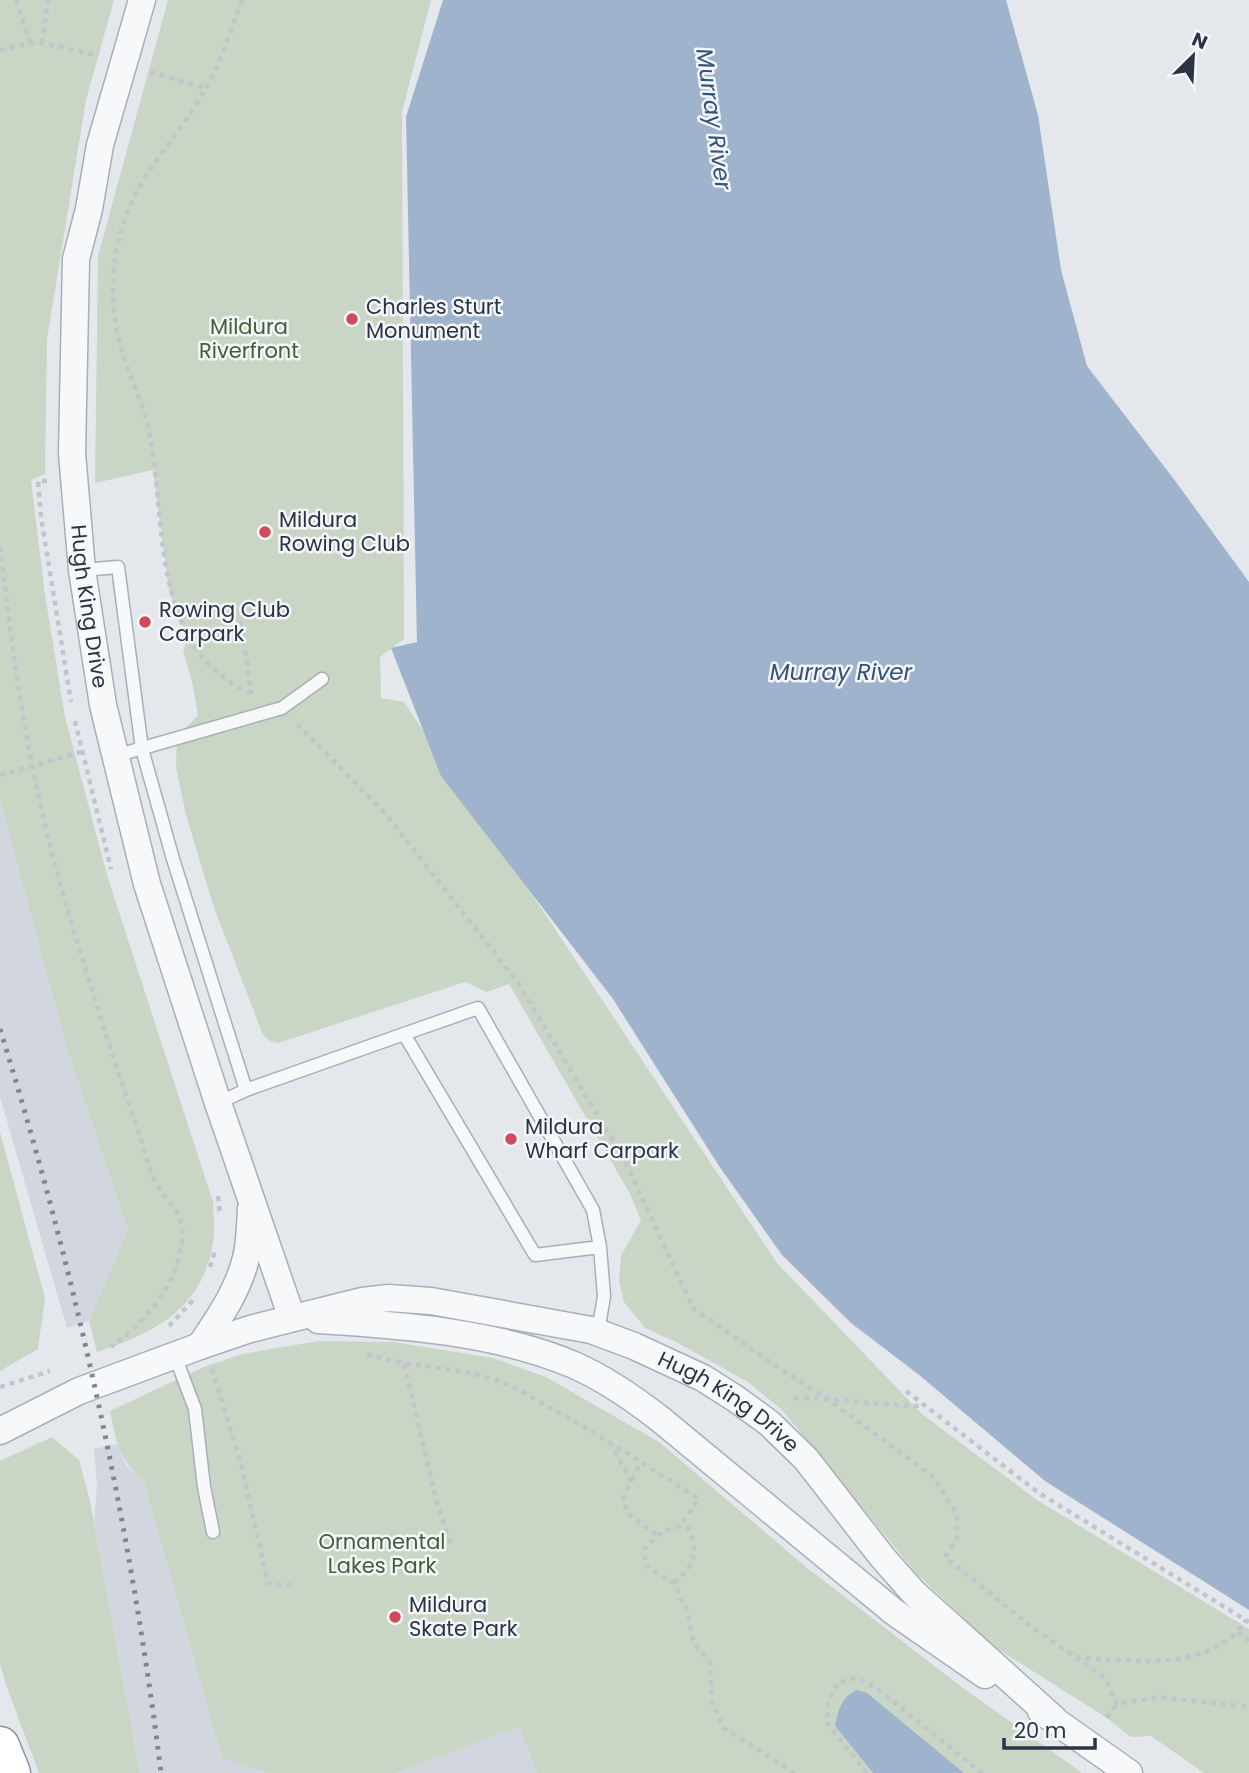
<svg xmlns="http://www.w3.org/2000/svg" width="1249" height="1773" viewBox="0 0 1249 1773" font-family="Poppins,sans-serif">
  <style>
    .built { fill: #d2d6de }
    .green { fill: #c9d6c5 }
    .water { fill: #9fb4cc }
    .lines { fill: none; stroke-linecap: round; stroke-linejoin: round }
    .service-casing { stroke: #a9aeb7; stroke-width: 15 }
    .minor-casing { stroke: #a9aeb7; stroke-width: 29 }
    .trunk-casing { stroke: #8b94a3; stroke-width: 41 }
    .path { stroke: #c2c5cb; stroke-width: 4.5; stroke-dasharray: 5 5; stroke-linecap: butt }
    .service { stroke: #f7f8fa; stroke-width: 12 }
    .minor { stroke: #f7f8fa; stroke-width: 26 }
    .trunk { stroke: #fff; stroke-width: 38 }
    .rail { stroke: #7d8696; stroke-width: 5; stroke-dasharray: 3.5 7; stroke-linecap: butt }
    .poi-dot { fill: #d1495b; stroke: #f4f6f9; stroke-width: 2.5 }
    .labels { text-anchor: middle; stroke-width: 5; stroke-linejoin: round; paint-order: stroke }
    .poi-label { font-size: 21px; fill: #2b3445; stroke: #f4f6f9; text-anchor: start }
    .park-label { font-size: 21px; fill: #3f6138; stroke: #f4f6f9 }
    .street-label { font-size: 21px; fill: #2b3445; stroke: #f4f6f9 }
    .water-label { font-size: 23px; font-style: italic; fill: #34527a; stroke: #f4f6f9 }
  </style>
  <rect width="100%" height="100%" fill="#e4e7ec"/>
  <path class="built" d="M 0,801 L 66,1045 L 128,1230 L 89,1321 L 67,1328 L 0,1097 Z
    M 117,1444 L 126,1465 L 144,1482 L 222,1757 L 268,1773 L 140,1773 L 94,1522 L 97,1485 L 94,1449 Z
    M 519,1727 L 537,1773 L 395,1773 Z"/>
  <path class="green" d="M 0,0 L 114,0 L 86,100 L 47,339 L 45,474 L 31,480 L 45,595 L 65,717 L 107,875 L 213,1202 C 213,1213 215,1224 214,1234 C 207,1306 158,1332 97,1352 L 89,1321 L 128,1230 L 66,1045 L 0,801 Z
    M 168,0 L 431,0 L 402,112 L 404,639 L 380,657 L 381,698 L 404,702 L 777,1263 L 922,1414 L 1037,1500 L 1249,1629 L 1249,1773 L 1204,1773 L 1151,1736 L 1131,1737 L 1107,1718 L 993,1646 L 916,1573 L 782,1410 L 748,1382 L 678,1343 L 645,1328 L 624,1302 L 619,1281 L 621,1256 L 641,1220 L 629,1192 L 509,984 L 487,992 L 465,982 L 278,1043 L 270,1041 L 263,1035 L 213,905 L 186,815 L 176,767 L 177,738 L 198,715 L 192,681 L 183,651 L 187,641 L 169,590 L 153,470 L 95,483 L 98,256 Z
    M 0,1132 L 45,1298 L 38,1349 L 0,1371 Z
    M 319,1341 L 393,1342 L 493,1358 L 546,1377 L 659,1442 L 806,1567 L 963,1688 L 1082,1773 L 537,1773 L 519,1727 L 395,1773 L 268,1773 L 222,1758 L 144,1482 C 118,1457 117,1445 110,1411 L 204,1367 L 243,1354 Z
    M 52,1437 L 79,1460 L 90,1501 L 140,1773 L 39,1773 L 7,1688 L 0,1664 L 0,1461 Z"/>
  <path class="water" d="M 443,0 L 1006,0 L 1038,115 L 1061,270 L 1087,366 L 1173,478 L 1249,582 L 1249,1610 L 1045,1481 L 918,1374 L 851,1323 L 782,1255 L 719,1166 L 613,999 L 441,776 L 391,648 L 417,642 L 406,117 Z
    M 857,1690 L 867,1693 L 964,1773 L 873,1773 L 835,1726 C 838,1710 842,1696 857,1690 Z"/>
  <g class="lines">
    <defs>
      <path id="service" d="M 82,570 L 118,567 L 142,749 L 173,859 L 246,1090
        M 115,756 L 282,708 L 322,679
        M 404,1034 L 478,1008 L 593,1210 L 600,1247
        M 218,1103 L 246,1090 L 404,1034 L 535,1255 L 600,1247 L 604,1296 L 598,1332
        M 175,1356 L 195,1409 L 204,1487 L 213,1532"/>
      <g id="minor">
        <path id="s1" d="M 142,0 L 100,145 L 89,209 L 76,259 L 72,453 L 82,570 L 103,705 L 147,884 L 218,1103 L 292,1318"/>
        <path d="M 318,1320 C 401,1325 497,1332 574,1365 C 606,1379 633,1398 660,1419 L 894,1612 L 985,1675"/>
        <path d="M 200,1346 C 219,1318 238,1291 246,1258 C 250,1243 250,1225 251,1209"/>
        <path id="s2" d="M 0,1431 L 79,1391 L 200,1346 L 250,1329 L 362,1301 L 389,1298 L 431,1301 L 591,1330 L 634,1346 L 703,1378 L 736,1399 L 769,1423 L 806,1459 L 883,1558 L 914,1593 L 1054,1719"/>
        <path d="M 1041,1711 L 1129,1773"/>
      </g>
      <path id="trunk" d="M 0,1746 L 11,1773"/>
    </defs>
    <use href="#service" class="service-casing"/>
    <use href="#minor" class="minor-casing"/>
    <use href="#trunk" class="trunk-casing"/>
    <path class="path" d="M 16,0 L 30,43
      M 242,0 C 231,30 222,60 206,88 C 180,136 137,174 122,228 C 109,271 110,315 124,358 C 131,379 142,401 147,423 C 169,515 145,647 252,694
      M 42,43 L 48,0
      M 0,50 L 30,43 L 42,43 L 96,55
      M 150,72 L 206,88
      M 47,481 L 38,481 L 41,517 L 71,702
      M 0,547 C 10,629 20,711 38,793 C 55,872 79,950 104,1028 C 115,1063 127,1098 139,1133 C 144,1150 148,1168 156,1183 C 164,1199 181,1210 182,1229 C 184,1278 148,1320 111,1347
      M 240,621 L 252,694
      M 75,721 L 111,869
      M 297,724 L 385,813 L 518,983 L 624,1159 L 693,1308 L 773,1364 L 826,1398 L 933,1477 L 957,1514 L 957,1539 L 945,1557 L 1033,1628 L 1102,1676 L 1107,1681 L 1116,1704 L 1159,1697 L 1249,1707
      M 0,775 L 81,752
      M 218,1196 L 220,1215
      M 210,1267 L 216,1248
      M 169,1326 L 194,1299
      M 367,1354 C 408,1367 451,1366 492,1379 C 514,1385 534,1399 554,1410 C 604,1437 651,1469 699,1499 L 680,1526 L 662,1532 L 644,1549 L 646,1566 L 674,1583 L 687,1611 L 694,1643 L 710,1663 L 712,1703 L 724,1728 L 795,1773
      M 404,1364 L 437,1503 L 451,1545
      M 212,1369 L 241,1464 L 268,1583 L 285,1586 L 293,1584
      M 0,1387 L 50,1371
      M 906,1391 L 1039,1493 L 1249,1622
      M 794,1398 C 838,1398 881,1406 925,1406
      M 610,1442 L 631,1481 L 623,1498 L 627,1513 L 658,1536
      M 632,1480 L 641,1462
      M 674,1583 C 699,1562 698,1549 685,1520
      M 1238,1632 L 1249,1641
      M 1076,1657 C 1130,1661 1212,1673 1246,1620
      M 1107,1718 L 1116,1704
      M 867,1773 L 827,1723 L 828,1702 L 837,1683 L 856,1678 L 875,1687 L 982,1773"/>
    <use href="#service" class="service"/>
    <use href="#minor" class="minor"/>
    <use href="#trunk" class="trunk"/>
    <path class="rail" d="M 0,1029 C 75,1271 130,1521 161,1773"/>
  </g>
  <g class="poi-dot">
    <circle cx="352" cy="319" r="7"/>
    <circle cx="265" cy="532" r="7"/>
    <circle cx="145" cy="622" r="7"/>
    <circle cx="511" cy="1139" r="7"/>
    <circle cx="395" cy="1617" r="7"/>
  </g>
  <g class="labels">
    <g class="poi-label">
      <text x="366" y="314">Charles Sturt<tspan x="366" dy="24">Monument</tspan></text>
      <text x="279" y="527">Mildura<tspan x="279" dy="24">Rowing Club</tspan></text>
      <text x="159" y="617">Rowing Club<tspan x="159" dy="24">Carpark</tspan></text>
      <text x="525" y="1134">Mildura<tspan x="525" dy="24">Wharf Carpark</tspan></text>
      <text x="409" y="1612">Mildura<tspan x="409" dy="24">Skate Park</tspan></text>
    </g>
    <g class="park-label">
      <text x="249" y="334">Mildura<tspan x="249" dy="24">Riverfront</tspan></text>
      <text x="382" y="1549">Ornamental<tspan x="382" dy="24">Lakes Park</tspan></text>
    </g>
    <g class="street-label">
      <text dy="7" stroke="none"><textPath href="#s1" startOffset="616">Hugh King Drive</textPath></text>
      <text dy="7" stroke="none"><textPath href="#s2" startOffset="774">Hugh King Drive</textPath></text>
    </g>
    <g class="water-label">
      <text transform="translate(714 119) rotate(82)" y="8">Murray River</text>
      <text x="841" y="680">Murray River</text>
    </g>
  </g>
  <g transform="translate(1193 56) rotate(24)" stroke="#f4f6f9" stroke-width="5" paint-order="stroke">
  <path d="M0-5L12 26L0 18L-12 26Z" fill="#2b3445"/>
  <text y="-10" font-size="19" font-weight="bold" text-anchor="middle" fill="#2b3445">N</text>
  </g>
  <path d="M1004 1738v10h91v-10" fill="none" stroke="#2b3445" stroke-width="3.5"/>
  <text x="1014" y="1738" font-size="21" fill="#2b3445" stroke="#f4f6f9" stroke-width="5" paint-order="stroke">20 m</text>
</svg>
